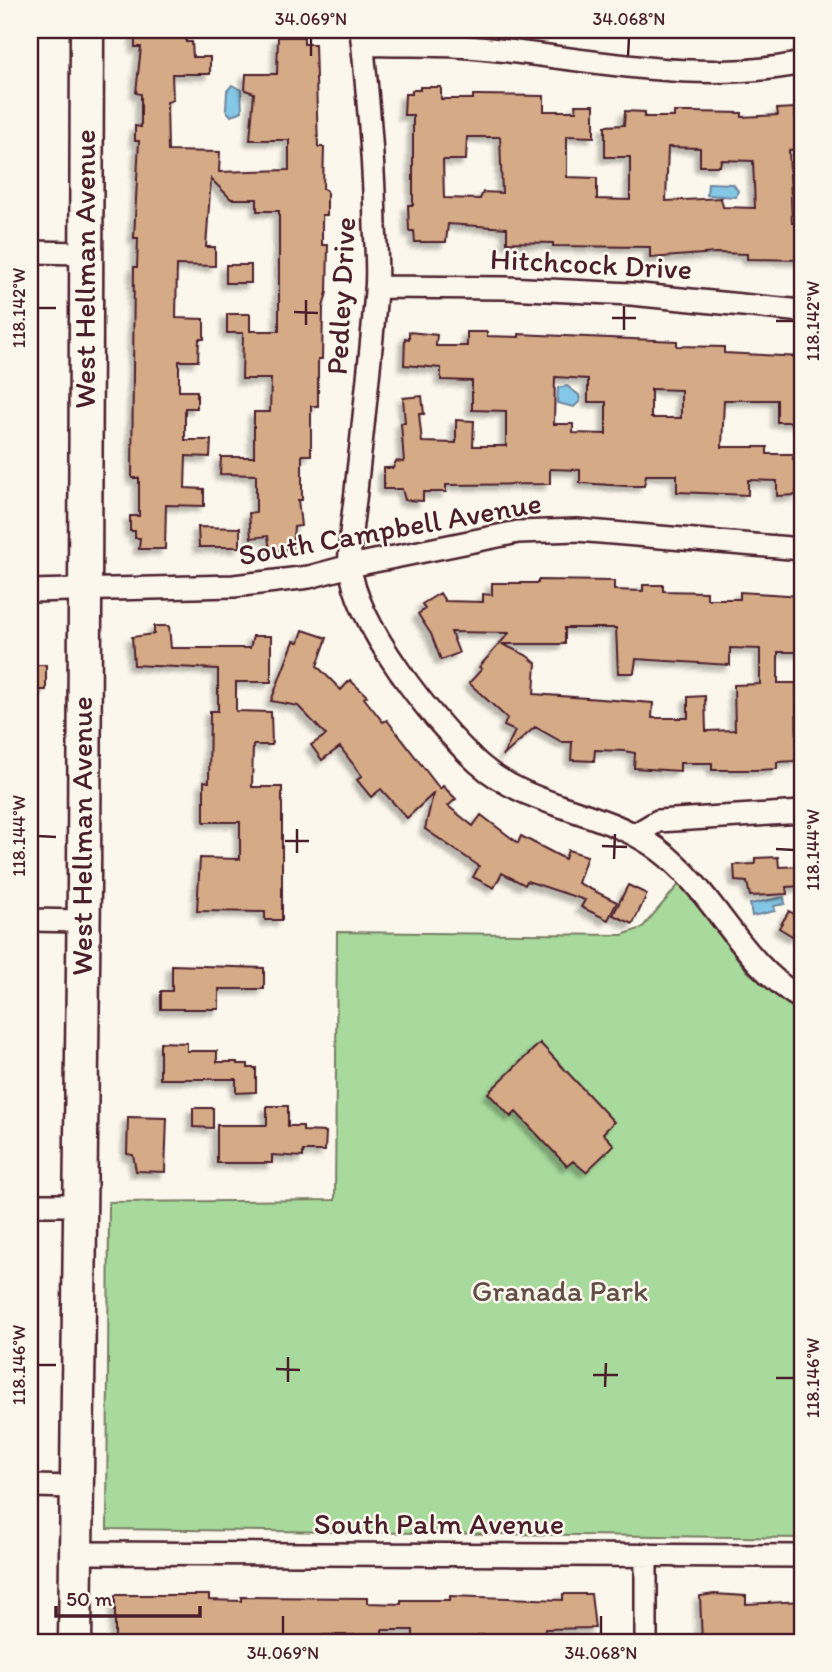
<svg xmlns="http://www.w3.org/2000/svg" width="832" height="1672" viewBox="0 0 832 1672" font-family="Itim,sans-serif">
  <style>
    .green { fill: #a7da9c; stroke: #787c64; stroke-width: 2 }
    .water { fill: #85c7e6; stroke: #6d849b; stroke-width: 2 }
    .building { fill: #d5aa87; stroke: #4a1f2b; stroke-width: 2; fill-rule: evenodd; filter: url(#shadow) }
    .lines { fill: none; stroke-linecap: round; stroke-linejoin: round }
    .street-casing { stroke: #4a1f2b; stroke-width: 26 }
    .secondary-casing { stroke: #4a1f2b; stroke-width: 37 }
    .street { stroke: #fbf7ec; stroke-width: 21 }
    .secondary { stroke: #fbf7ec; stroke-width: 32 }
    .ticks { fill: none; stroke: #4a1f2b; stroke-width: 2.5 }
    .labels { text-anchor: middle; stroke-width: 5; stroke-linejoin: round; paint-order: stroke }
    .street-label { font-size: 30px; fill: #4a1f2b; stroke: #fbf7ec }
    .park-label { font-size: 30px; fill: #614e47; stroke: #fbf7ec }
    .neatline { fill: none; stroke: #4a1f2b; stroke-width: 2.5 }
    .ticks-label { font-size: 18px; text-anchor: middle; fill: #4a1f2b }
  </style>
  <defs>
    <filter id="shadow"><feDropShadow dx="-5" dy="5" stdDeviation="2" flood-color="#0004"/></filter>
  </defs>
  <rect width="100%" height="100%" fill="#fbf7ec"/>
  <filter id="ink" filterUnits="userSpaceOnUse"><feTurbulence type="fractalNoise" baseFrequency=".0143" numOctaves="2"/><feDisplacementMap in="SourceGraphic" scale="14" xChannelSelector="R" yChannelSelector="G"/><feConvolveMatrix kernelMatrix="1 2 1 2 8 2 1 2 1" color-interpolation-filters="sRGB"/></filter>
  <g filter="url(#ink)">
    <path class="green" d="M 680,883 L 748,972 L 802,1014 L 802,1538 L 107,1529 L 109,1202 L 335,1200 L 337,932 L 622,935 L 642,928 Z"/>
    <path class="water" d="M 232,85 L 241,90 L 242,111 L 231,116 L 226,110 L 227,91 Z
      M 708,183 L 733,184 L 738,191 L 736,197 L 707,195 Z
      M 567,386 L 579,395 L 580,401 L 574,407 L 557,403 L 558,388 Z
      M 784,897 L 785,904 L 774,906 L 775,911 L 752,916 L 750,904 Z"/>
    <path class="building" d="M 135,30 L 186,30 L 186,42 L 192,42 L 193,57 L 210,57 L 210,74 L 172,74 L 173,100 L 167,102 L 168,151 L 220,152 L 219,172 L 289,170 L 289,140 L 250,140 L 254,93 L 245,90 L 246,74 L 277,74 L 278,37 L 304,37 L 304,44 L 315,44 L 318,147 L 324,147 L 323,188 L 327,191 L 327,215 L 322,215 L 322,245 L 328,245 L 327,292 L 323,308 L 322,359 L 318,359 L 318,406 L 311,406 L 311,455 L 302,455 L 302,500 L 298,500 L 301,526 L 294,527 L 292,548 L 270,551 L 268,536 L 251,538 L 249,513 L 256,512 L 256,475 L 220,474 L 221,457 L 254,457 L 254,412 L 270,412 L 271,379 L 242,379 L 243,333 L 227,333 L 227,314 L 250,314 L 250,331 L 279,331 L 279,211 L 257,211 L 257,199 L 231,199 L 211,179 L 206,247 L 215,247 L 215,266 L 177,265 L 176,318 L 204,319 L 204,339 L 199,339 L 198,361 L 179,361 L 179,391 L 197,391 L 197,408 L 185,408 L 185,440 L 211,440 L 210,457 L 186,456 L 185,488 L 204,489 L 204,506 L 166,505 L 165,549 L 139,549 L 140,538 L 135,538 L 135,531 L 130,531 L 130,516 L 139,516 L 139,478 L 132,478 L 134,267 L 137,267 L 138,238 L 134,238 L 139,141 L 135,141 L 135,126 L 141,127 L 141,94 L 136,93 L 141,47 L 135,47 Z
      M 420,87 L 441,87 L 441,99 L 473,99 L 473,95 L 479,95 L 544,96 L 544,111 L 576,111 L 575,105 L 594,105 L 594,137 L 567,136 L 567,177 L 597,178 L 597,199 L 630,200 L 630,157 L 605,157 L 605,126 L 624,125 L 625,111 L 645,112 L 644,117 L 674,117 L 674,112 L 693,112 L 742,113 L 742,117 L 778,115 L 777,109 L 795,108 L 798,149 L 789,150 L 792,223 L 802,223 L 802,260 L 747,259 L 747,254 L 716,253 L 650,258 L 650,247 L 553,246 L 553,243 L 507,242 L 507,228 L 448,224 L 446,242 L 415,242 L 414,231 L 409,231 L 408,205 L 413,205 L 413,115 L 404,115 L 405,94 L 412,94 L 412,90 L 420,90 ZM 467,137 L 500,137 L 502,193 L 483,192 L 480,199 L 444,198 L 443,160 L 466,160 ZM 668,147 L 700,148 L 700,166 L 720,166 L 721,160 L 753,161 L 755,208 L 723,207 L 721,198 L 666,201 Z
      M 226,265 L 251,265 L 251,283 L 226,283 Z
      M 409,332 L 437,335 L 436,346 L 467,346 L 467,332 L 487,332 L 487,336 L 519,337 L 519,334 L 677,341 L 677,346 L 724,347 L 724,353 L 802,357 L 802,422 L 777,422 L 777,400 L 724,400 L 722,447 L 767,447 L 767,454 L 794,454 L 793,459 L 802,459 L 802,491 L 796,491 L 796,495 L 777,496 L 777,481 L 748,480 L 748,495 L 677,492 L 677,475 L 646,475 L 644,486 L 626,486 L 580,483 L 580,470 L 550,469 L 550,484 L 446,485 L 446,492 L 423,492 L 423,501 L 405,500 L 402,489 L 384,489 L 384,468 L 393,468 L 396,461 L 404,462 L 401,423 L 405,423 L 403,398 L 422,396 L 424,414 L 419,414 L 422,442 L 456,443 L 456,420 L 474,421 L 473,446 L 506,446 L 506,411 L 472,410 L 472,381 L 441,380 L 441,368 L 404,365 L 405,338 L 409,339 ZM 555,377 L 588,379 L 588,402 L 606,402 L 606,434 L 573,433 L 573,424 L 554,424 ZM 651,389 L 681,390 L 681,418 L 651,418 Z
      M 198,527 L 240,528 L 240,547 L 199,547 Z
      M 538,580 L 614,581 L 614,590 L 643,591 L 643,585 L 663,585 L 663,591 L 707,592 L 707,599 L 740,599 L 740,592 L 802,596 L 802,652 L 778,652 L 778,683 L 796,683 L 797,761 L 777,762 L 777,769 L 757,770 L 712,770 L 712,763 L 680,763 L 680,771 L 634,768 L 635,753 L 624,751 L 595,750 L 594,761 L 571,760 L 572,742 L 562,742 L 535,727 L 503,756 L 515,731 L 504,726 L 507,718 L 469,683 L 482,669 L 479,667 L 509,633 L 451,632 L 459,653 L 441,660 L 431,634 L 418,614 L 425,609 L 422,604 L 440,593 L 445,601 L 483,602 L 483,594 L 492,595 L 492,583 L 538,583 ZM 565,628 L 616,628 L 618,673 L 634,673 L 636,659 L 730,665 L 730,648 L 760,649 L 760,684 L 734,685 L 735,730 L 706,731 L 705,696 L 688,697 L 688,718 L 652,718 L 653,703 L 534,694 L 536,663 L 526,655 L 502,644 L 565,644 Z
      M 154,626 L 169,626 L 171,648 L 250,648 L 253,636 L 271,636 L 271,682 L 236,682 L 236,711 L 271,712 L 272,745 L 253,745 L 252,787 L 282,787 L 282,920 L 265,920 L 265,912 L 197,911 L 200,858 L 240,859 L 240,822 L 204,822 L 204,781 L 209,782 L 210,711 L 218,711 L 218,669 L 134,665 L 132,637 L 154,634 Z
      M 303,630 L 327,638 L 317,666 L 341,690 L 350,680 L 367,696 L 364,698 L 383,722 L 387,720 L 440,789 L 443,786 L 456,799 L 448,806 L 473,826 L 481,815 L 518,843 L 521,836 L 565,859 L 568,850 L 587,856 L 578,883 L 617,902 L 608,920 L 581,907 L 585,900 L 527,881 L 525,885 L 502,873 L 494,888 L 473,877 L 479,866 L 425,829 L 433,794 L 407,818 L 381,789 L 371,797 L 357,780 L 362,776 L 340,747 L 322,760 L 311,745 L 326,735 L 298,706 L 271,701 L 294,641 L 299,642 Z
      M 30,665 L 46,665 L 46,690 L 30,690 Z
      M 778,857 L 779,867 L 802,866 L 802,886 L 786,887 L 787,894 L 750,896 L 747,882 L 735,881 L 734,865 L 755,864 L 755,858 Z
      M 628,885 L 647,894 L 633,924 L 613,915 Z
      M 789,911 L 802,919 L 802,937 L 796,933 L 794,937 L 779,928 Z
      M 172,965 L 264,968 L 264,989 L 219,989 L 219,1009 L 161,1009 L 161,991 L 172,991 Z
      M 160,1042 L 187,1043 L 187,1051 L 217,1051 L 217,1062 L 237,1062 L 237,1064 L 248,1064 L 248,1068 L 256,1068 L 256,1092 L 236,1093 L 236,1079 L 160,1079 Z
      M 540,1043 L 614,1122 L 603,1133 L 614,1145 L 586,1172 L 573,1161 L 567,1166 L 516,1112 L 511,1117 L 488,1093 Z
      M 267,1106 L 288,1106 L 288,1126 L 303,1126 L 303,1131 L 326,1132 L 325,1151 L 303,1151 L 303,1157 L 272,1155 L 272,1163 L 217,1163 L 217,1125 L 267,1125 Z
      M 193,1108 L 213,1108 L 213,1128 L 193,1127 Z
      M 128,1117 L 167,1118 L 165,1172 L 136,1171 L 133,1155 L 127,1154 Z
      M 563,1594 L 591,1594 L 595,1628 L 545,1629 L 544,1642 L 528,1642 L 528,1636 L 478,1635 L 478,1642 L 454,1642 L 454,1638 L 413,1637 L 413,1630 L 382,1630 L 382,1642 L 354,1641 L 354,1635 L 323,1635 L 323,1642 L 118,1642 L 115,1638 L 115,1595 L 209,1595 L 209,1600 L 241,1601 L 241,1597 L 367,1598 L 367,1603 L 401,1604 L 401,1600 L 450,1600 L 450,1596 L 563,1600 Z
      M 714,1594 L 746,1596 L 746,1604 L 802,1601 L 802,1642 L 702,1642 L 700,1596 Z"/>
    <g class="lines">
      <defs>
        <path id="street" d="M 361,30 C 368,95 374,160 375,226 C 376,248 378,270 376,291 C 371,355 364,418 357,481 C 355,508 348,538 350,565 C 355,624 434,723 478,763 C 529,809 604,809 659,850 C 715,892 740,963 802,999
          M 363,44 C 398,46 434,44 469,47 C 578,56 693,86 802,63
          M 30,252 L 85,253
          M 377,287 L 506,288 L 631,294 L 802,311
          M 30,591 L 234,586 L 309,577 L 350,566 L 518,532 L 577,530 L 802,549
          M 636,834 L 658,821 L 802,812
          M 30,920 L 83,921
          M 30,1205 L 80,1205
          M 30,1486 L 77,1487
          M 76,1553 L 802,1556
          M 646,1554 L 646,1642"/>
        <path id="secondary" d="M 75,1642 L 84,885 L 87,30"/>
      </defs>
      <use href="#street" class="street-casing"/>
      <use href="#secondary" class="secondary-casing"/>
      <use href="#street" class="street"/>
      <use href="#secondary" class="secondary"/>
    </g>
  </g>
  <path class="ticks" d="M 311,56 L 311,38M 628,56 L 629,38M 38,308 L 56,308M 294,312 L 318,313M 612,318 L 636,318M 776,321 L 794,321M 306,325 L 306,300M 624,330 L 624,306M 38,836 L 56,837M 285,841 L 309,841M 602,846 L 627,847M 776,849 L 794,850M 297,853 L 297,829M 614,859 L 615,834M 38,1365 L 56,1365M 276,1369 L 300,1370M 593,1375 L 618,1375M 776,1378 L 794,1378M 288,1382 L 288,1357M 605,1387 L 606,1363M 283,1634 L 283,1616M 601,1634 L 601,1616"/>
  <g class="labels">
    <g class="street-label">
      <text transform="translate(591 264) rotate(3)" y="10">Hitchcock Drive</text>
      <text transform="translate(85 269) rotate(-90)" y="10">West Hellman Avenue</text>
      <text transform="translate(341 296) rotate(-87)" y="10">Pedley Drive</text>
      <text transform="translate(390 529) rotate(-10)" y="10">South Campbell Avenue</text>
      <text transform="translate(82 836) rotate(-90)" y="10">West Hellman Avenue</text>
      <text x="439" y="1534">South Palm Avenue</text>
    </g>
    <g class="park-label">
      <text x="560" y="1301">Granada Park</text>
    </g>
  </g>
  <rect width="832" height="1672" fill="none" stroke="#fbf7ec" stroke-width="77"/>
  <path d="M56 1606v10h144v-10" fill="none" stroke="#4a1f2b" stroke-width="3.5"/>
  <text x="66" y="1606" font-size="21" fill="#4a1f2b" stroke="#fbf7ec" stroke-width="5" paint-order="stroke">50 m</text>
  <rect x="38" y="38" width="756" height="1596" class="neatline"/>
  <g class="ticks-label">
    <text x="311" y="25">34.069°N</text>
    <text x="629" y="25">34.068°N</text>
    <text transform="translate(19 308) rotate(-90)" y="6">118.142°W</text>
    <text transform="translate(813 321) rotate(-90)" y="6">118.142°W</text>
    <text transform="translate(19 836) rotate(-90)" y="6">118.144°W</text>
    <text transform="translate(813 850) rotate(-90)" y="6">118.144°W</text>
    <text transform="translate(19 1365) rotate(-90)" y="6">118.146°W</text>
    <text transform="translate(813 1378) rotate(-90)" y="6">118.146°W</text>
    <text x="283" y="1659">34.069°N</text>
    <text x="601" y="1659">34.068°N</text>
  </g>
</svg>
